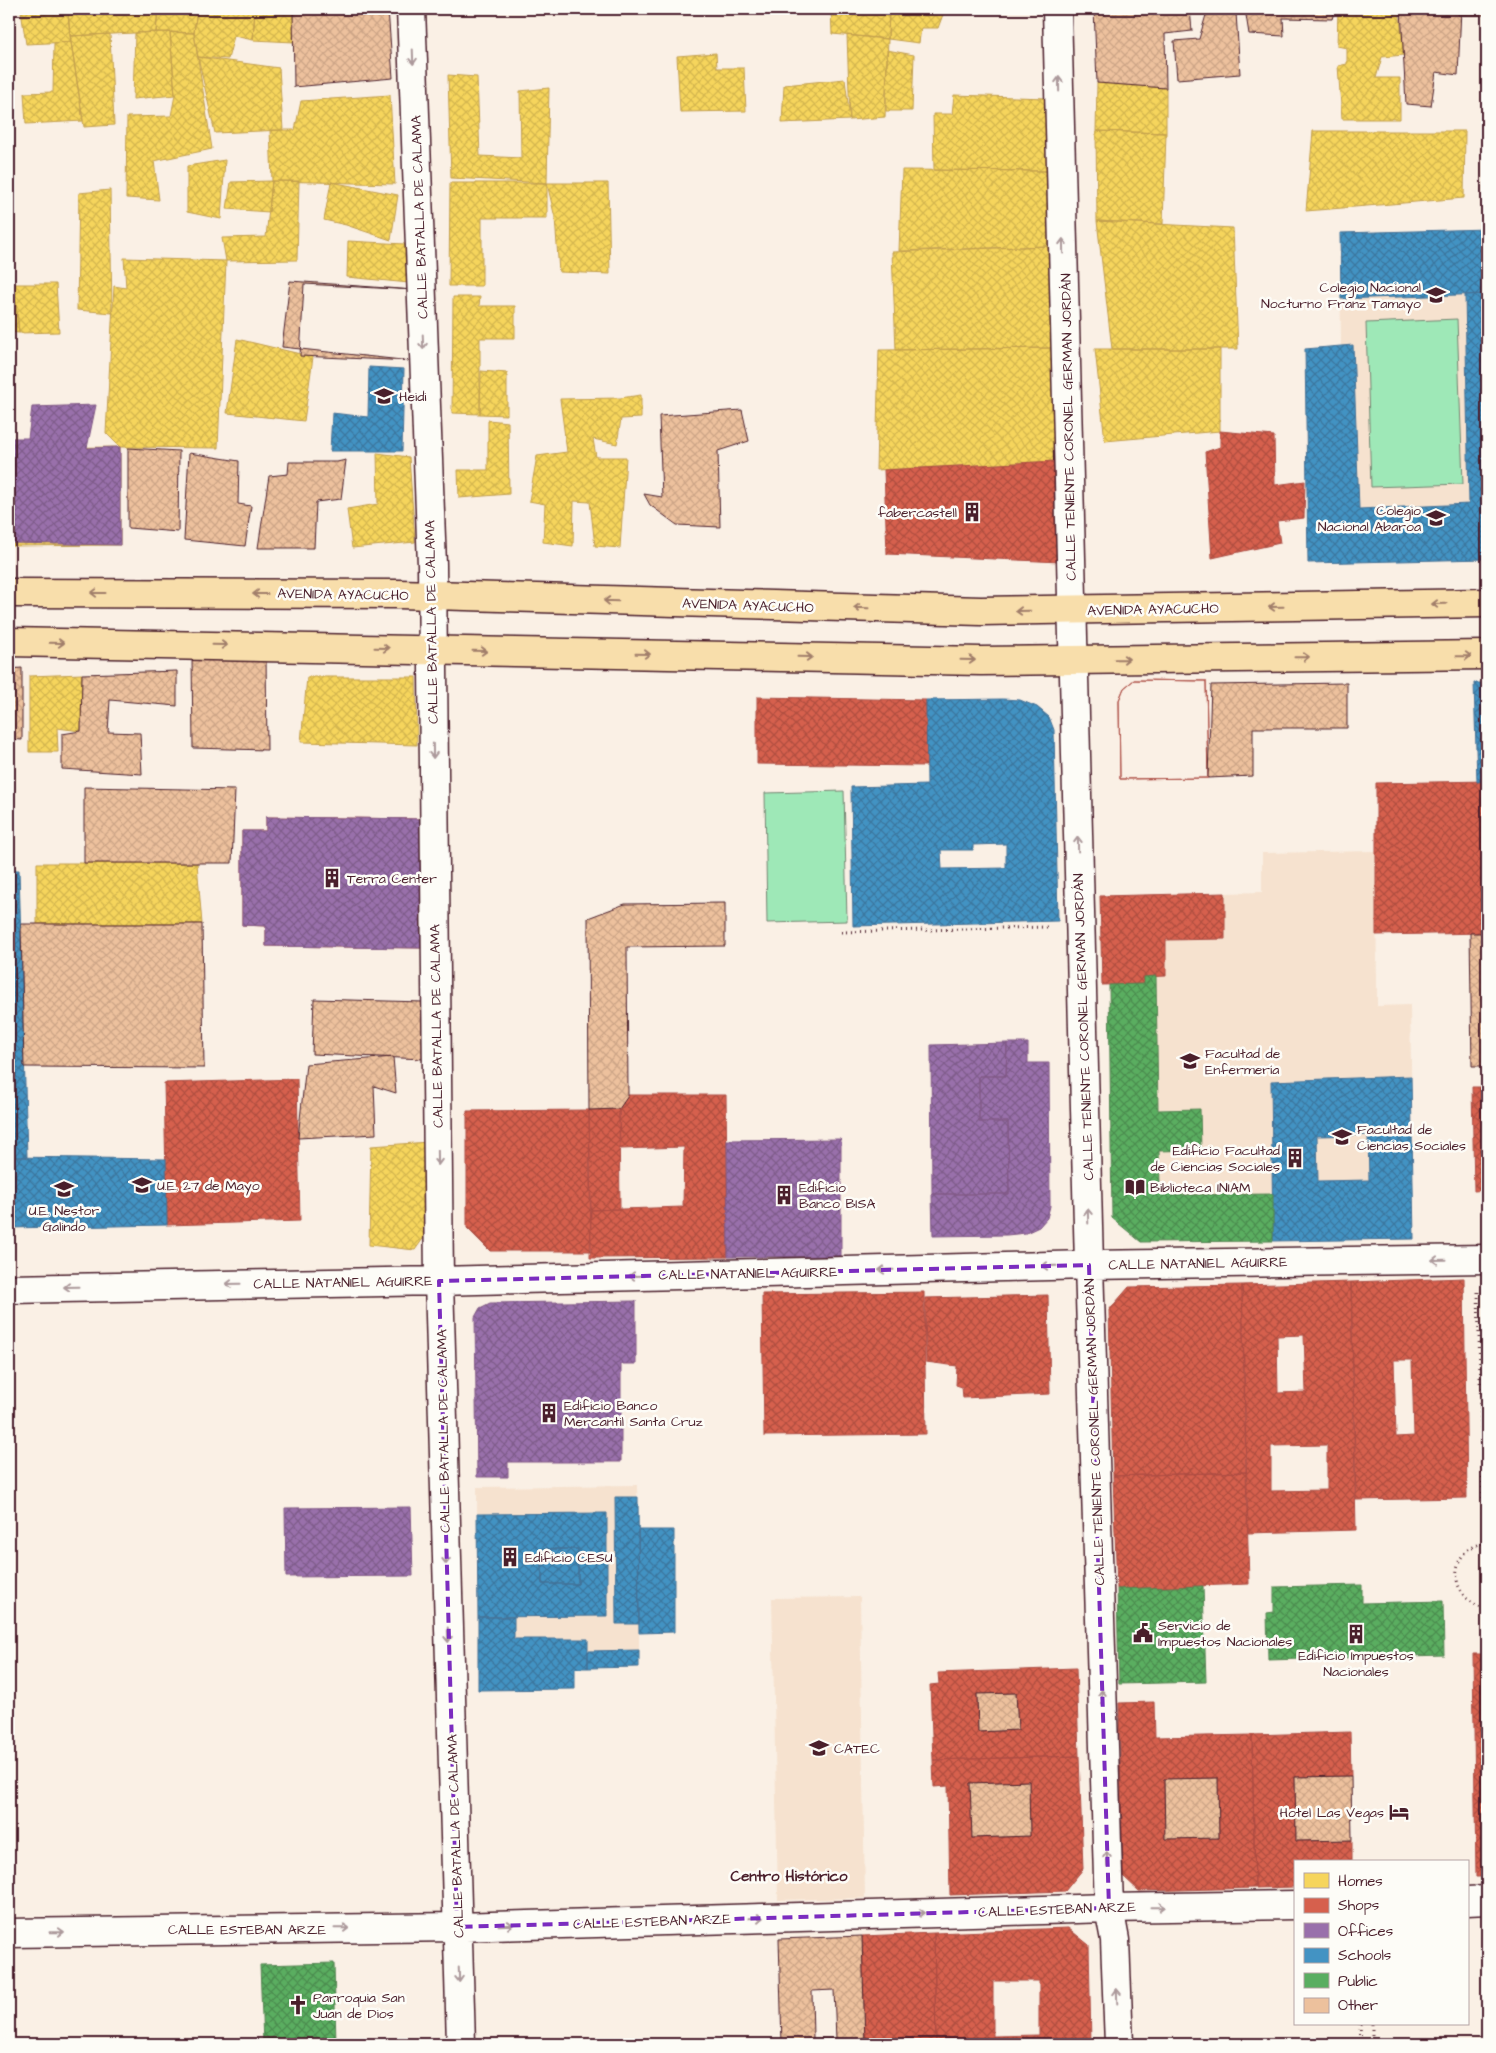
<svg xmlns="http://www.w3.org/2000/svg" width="1496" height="2053" viewBox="0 0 1496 2053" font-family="'Architects Daughter',sans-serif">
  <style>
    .built { fill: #f6e2cf }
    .garden { fill: #9ee8b7; stroke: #748471 }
    .homes { fill: url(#homes-cross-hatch); stroke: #c29e4d }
    .shops { fill: url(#shops-cross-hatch); stroke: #ac4c43; fill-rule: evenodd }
    .offices { fill: url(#offices-cross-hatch); stroke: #815885 }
    .schools { fill: url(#schools-cross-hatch); stroke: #457095; fill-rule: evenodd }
    .public { fill: url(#public-cross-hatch); stroke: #558351 }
    .building { fill: url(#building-cross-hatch); stroke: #4a1f2b; fill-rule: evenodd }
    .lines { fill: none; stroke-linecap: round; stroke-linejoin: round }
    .street-casing { stroke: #4a1f2b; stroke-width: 31 }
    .primary-casing { stroke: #4a1f2b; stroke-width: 31 }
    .path { stroke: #4a1f2b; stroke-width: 3; stroke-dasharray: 1 4; stroke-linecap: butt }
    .street { stroke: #fdfcf7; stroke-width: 28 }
    .primary { stroke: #f8deab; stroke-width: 28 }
    .oneway { stroke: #ac999b }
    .oneway2 { stroke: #a17e6b }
    .marked { fill: none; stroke: #7b2cbf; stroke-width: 4; stroke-dasharray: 10 6; stroke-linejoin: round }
    .labels { text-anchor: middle; stroke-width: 5; stroke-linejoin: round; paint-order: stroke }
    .street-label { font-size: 14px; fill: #4a1f2b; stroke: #fdfcf7 }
    .poi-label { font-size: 14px; fill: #4a1f2b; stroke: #fdfcf7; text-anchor: start }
    .neighbourhood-label { font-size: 15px; font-weight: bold; fill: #4a1f2b; stroke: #fdfcf7 }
  </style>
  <defs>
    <pattern id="homes-cross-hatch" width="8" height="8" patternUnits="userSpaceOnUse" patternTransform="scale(1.25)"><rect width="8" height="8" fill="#f6d55c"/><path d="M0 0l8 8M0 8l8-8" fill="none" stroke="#d4b650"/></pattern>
    <pattern id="shops-cross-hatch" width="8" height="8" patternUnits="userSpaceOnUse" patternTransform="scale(1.25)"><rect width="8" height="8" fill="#d6604d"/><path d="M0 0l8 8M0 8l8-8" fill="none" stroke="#b04f40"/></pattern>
    <pattern id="offices-cross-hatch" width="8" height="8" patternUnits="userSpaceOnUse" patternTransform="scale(1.25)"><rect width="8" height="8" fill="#9970ab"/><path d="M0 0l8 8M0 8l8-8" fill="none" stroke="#7f5b8b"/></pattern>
    <pattern id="schools-cross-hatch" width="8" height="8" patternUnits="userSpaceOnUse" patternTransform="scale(1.25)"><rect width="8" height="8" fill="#4393c3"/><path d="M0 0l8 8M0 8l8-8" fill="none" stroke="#3a779f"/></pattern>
    <pattern id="public-cross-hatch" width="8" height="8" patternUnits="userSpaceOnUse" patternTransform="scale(1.25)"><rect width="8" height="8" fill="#5aae61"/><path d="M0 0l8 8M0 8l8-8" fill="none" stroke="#4c8d50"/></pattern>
    <pattern id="building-cross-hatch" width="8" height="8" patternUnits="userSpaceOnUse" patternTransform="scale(1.25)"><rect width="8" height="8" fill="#edc19d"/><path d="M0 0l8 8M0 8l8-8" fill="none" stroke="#cda587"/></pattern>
  </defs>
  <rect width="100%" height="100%" fill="#faf0e5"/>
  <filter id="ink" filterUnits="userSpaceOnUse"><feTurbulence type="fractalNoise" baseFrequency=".02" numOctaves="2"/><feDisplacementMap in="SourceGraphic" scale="10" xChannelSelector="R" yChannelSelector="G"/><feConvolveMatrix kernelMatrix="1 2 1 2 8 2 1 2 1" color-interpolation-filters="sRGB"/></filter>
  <g filter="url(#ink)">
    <path class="built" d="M 1487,229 L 1487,559 L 1308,563 L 1305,349 L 1341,346 L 1340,233 Z
      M 1376,851 L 1377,1006 L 1410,1005 L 1414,1239 L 1141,1242 L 1112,1218 L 1109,985 L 1166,940 L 1225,939 L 1225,893 L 1262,892 L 1262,853 Z
      M 637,1485 L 638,1530 L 674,1530 L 674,1632 L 639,1633 L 639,1667 L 575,1668 L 575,1689 L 478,1690 L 477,1487 Z
      M 860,1597 L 865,1898 L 778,1900 L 772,1598 Z"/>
    <path class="garden" d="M 1457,319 L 1463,484 L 1371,487 L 1366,323 Z
      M 844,791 L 847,921 L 767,923 L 765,793 Z"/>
    <path class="homes" d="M 105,9 L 158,9 L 156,32 L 70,36 L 68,13 Z
      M 158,9 L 197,9 L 194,33 L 156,32 Z
      M 197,9 L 255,9 L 253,40 L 234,36 L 228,59 L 198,57 L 194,33 Z
      M 255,9 L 293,9 L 294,42 L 253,40 Z
      M 831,9 L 889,9 L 888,39 L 832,34 Z
      M 889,9 L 945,9 L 938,28 L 921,28 L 919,43 L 888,39 Z
      M 1338,9 L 1399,9 L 1404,55 L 1382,57 L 1376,78 L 1400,78 L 1400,119 L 1342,119 L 1338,66 L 1347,64 L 1347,48 L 1337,46 Z
      M 21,11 L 68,13 L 71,42 L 26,44 Z
      M 170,32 L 175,95 L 133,99 L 135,33 Z
      M 170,32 L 194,33 L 212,149 L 154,161 L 159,200 L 126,198 L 127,117 L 171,116 L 175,95 Z
      M 110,34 L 114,125 L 84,127 L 70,36 Z
      M 847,35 L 888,39 L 885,117 L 850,120 Z
      M 71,42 L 83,121 L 26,124 L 24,93 L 53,92 L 54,43 Z
      M 887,50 L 914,55 L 912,111 L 886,111 Z
      M 716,53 L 717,68 L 744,68 L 746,111 L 680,112 L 677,56 Z
      M 198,57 L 279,68 L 283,130 L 215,133 Z
      M 448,75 L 477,77 L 480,156 L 521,158 L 520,91 L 549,88 L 547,183 L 451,178 Z
      M 845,79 L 850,120 L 782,123 L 784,85 Z
      M 1097,83 L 1166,88 L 1166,133 L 1096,131 Z
      M 390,95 L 395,184 L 272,181 L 270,130 L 295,130 L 301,101 Z
      M 954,95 L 1046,98 L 1048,171 L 934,170 L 933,114 L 952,114 Z
      M 1096,131 L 1166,133 L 1163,224 L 1097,221 Z
      M 1313,131 L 1465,131 L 1464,198 L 1306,211 Z
      M 225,160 L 221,219 L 187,212 L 187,166 Z
      M 902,170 L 1048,171 L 1048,246 L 899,251 Z
      M 272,181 L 299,181 L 297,260 L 226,261 L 222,238 L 266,237 Z
      M 272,181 L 269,212 L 227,209 L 231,182 Z
      M 331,182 L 398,195 L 391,240 L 346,225 L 324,220 Z
      M 450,183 L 547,183 L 547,218 L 482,218 L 482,286 L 449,286 Z
      M 547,183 L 608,183 L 610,274 L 559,272 L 555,218 Z
      M 110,190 L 112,313 L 77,310 L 79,193 Z
      M 1097,221 L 1233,228 L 1238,349 L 1112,349 Z
      M 348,241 L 405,244 L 409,283 L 347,277 Z
      M 1048,246 L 1052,348 L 896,350 L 892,252 Z
      M 124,258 L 226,261 L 218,448 L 120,447 L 106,433 L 114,286 L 126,288 Z
      M 14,284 L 56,284 L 59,332 L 19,333 Z
      M 14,284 L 19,333 L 9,332 L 9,285 Z
      M 453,297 L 480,297 L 479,306 L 515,306 L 515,338 L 480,338 L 480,414 L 452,413 Z
      M 237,339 L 313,357 L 304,421 L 227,413 Z
      M 1052,348 L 1056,461 L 876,470 L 879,350 Z
      M 1095,349 L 1220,349 L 1220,431 L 1105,441 Z
      M 481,371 L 507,373 L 507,415 L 480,414 Z
      M 641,395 L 641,418 L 621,419 L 617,444 L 593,439 L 596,457 L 626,457 L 620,548 L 595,546 L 590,502 L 574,501 L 573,546 L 543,542 L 545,504 L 529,501 L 537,456 L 567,452 L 560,399 L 620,398 Z
      M 488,420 L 508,422 L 509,494 L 459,498 L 458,470 L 488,470 Z
      M 120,447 L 120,545 L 10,546 L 9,448 Z
      M 377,453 L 409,457 L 415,542 L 352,548 L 347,509 L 378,504 Z
      M 82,674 L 81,731 L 57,728 L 58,752 L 29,752 L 29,676 Z
      M 307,677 L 416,677 L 417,745 L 301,742 Z
      M 37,863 L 197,863 L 202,924 L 37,924 Z
      M 429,1142 L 432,1226 L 415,1250 L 369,1245 L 371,1146 Z"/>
    <path class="shops" d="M 1220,431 L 1274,436 L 1275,485 L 1305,481 L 1304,518 L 1277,521 L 1280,543 L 1212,558 L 1205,452 L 1220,447 Z
      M 1056,461 L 1060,562 L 887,554 L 884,470 Z
      M 1134,680 L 1206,681 L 1208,778 L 1120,779 L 1119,700 L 1124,688 Z
      M 1134,680 L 1206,681 L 1208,778 L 1120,779 L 1119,700 L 1124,688 Z
      M 757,697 L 926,700 L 927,766 L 757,764 Z
      M 1487,781 L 1487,933 L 1376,935 L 1376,783 Z
      M 266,817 L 421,819 L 421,948 L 266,946 L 266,926 L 242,925 L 242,831 L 266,831 Z
      M 1225,893 L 1225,939 L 1166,940 L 1166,976 L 1144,977 L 1144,984 L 1102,985 L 1100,896 Z
      M 297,1079 L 300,1221 L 167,1225 L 164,1083 Z
      M 1472,1087 L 1487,1087 L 1487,1190 L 1474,1191 Z
      M 628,1095 L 726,1095 L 728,1257 L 590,1258 L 591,1210 L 683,1207 L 684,1147 L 620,1149 L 619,1109 Z
      M 619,1109 L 620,1209 L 591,1210 L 589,1110 Z
      M 589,1110 L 591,1251 L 490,1251 L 467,1228 L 467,1111 Z
      M 1464,1278 L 1467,1498 L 1356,1500 L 1351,1282 ZM 1394,1360 L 1412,1360 L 1414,1436 L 1396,1437 Z
      M 1351,1282 L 1356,1530 L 1248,1533 L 1242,1285 ZM 1304,1335 L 1306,1392 L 1278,1393 L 1277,1336 ZM 1327,1445 L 1327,1490 L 1271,1491 L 1271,1446 Z
      M 1242,1285 L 1246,1472 L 1113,1476 L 1109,1310 L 1129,1287 Z
      M 924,1292 L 926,1434 L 764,1436 L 762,1294 Z
      M 1048,1295 L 1050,1394 L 963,1398 L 962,1387 L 956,1385 L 957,1366 L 926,1362 L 925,1298 Z
      M 1246,1472 L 1249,1584 L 1117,1589 L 1113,1476 Z
      M 1473,1654 L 1487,1654 L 1487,1877 L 1476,1877 Z
      M 1076,1668 L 1079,1756 L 933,1760 L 930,1685 L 939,1684 L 938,1673 ZM 1016,1693 L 1018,1730 L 978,1732 L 977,1694 Z
      M 1154,1702 L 1155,1737 L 1252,1735 L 1255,1888 L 1139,1891 L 1123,1876 L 1119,1703 ZM 1218,1778 L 1219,1838 L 1165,1839 L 1164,1779 Z
      M 1350,1732 L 1351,1776 L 1295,1777 L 1296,1841 L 1352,1840 L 1352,1862 L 1295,1862 L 1295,1887 L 1255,1888 L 1252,1735 Z
      M 1079,1756 L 1083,1869 L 1065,1891 L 950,1895 L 948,1786 L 934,1787 L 933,1760 ZM 1029,1781 L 1030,1836 L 972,1838 L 970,1783 Z
      M 1068,1928 L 1089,1945 L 1091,2044 L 936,2044 L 934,1933 ZM 993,1981 L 1039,1981 L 1039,2035 L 993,2036 Z
      M 934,1933 L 936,2044 L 865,2044 L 862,1936 Z"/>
    <path class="offices" d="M 96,405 L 87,448 L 120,447 L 120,545 L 9,543 L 9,438 L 28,438 L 32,407 Z
      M 266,817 L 421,819 L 421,948 L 266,946 L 266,926 L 242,925 L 242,831 L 266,831 Z
      M 1007,1043 L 1028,1043 L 1028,1063 L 1049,1063 L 1050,1206 L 1047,1218 L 1039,1227 L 1026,1233 L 1007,1235 L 933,1236 L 932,1194 L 1009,1194 L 1008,1122 L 979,1122 L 979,1076 L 1006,1076 Z
      M 1007,1043 L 1006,1076 L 979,1076 L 979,1122 L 1008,1122 L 1009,1194 L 932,1194 L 931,1045 Z
      M 841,1139 L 841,1256 L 728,1257 L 727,1140 Z
      M 636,1301 L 636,1364 L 621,1364 L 621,1462 L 508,1462 L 508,1477 L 477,1477 L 475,1317 L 480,1308 L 490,1303 Z
      M 411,1507 L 413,1576 L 286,1577 L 285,1508 Z"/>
    <path class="schools" d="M 1487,229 L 1487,294 L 1341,299 L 1340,233 Z
      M 1487,294 L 1487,559 L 1308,563 L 1305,349 L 1353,345 L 1359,509 L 1469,504 L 1465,295 Z
      M 369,367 L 404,369 L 402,451 L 330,451 L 332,413 L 368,417 Z
      M 1474,683 L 1487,683 L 1487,781 L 1477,782 Z
      M 1003,699 L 1020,700 L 1037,707 L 1049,717 L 1054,730 L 1058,921 L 853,926 L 851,787 L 927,785 L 926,700 ZM 1006,844 L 1006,868 L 942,869 L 941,850 L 973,850 L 973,845 Z
      M 9,870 L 19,870 L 27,1157 L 9,1157 Z
      M 1411,1076 L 1414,1239 L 1273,1241 L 1271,1081 ZM 1368,1135 L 1369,1180 L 1318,1181 L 1317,1136 Z
      M 9,1157 L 166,1159 L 167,1225 L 9,1228 Z
      M 615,1497 L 638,1497 L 639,1624 L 616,1624 Z
      M 607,1513 L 607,1616 L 478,1617 L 477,1514 ZM 542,1549 L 578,1549 L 578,1584 L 542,1584 Z
      M 638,1530 L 674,1530 L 674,1632 L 639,1633 Z
      M 542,1549 L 578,1549 L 578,1584 L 542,1584 Z
      M 478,1617 L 514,1617 L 514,1639 L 588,1639 L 588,1668 L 575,1668 L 575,1689 L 478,1690 Z
      M 639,1650 L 639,1667 L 588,1668 L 588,1651 Z"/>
    <path class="public" d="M 1156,976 L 1158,1110 L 1200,1109 L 1201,1150 L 1159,1151 L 1160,1184 L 1172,1195 L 1273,1194 L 1273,1241 L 1141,1242 L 1112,1218 L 1109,985 L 1144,984 L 1144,977 Z
      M 1362,1585 L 1362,1603 L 1443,1601 L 1444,1655 L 1268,1660 L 1267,1613 L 1274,1612 L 1274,1587 Z
      M 1203,1586 L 1206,1682 L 1119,1684 L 1117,1589 Z
      M 334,1963 L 336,2044 L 263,2044 L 260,1965 Z"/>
    <path class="building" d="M 293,9 L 388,9 L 393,78 L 294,87 Z
      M 1094,9 L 1190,9 L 1192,31 L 1165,34 L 1166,88 L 1097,83 Z
      M 1245,9 L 1335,9 L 1332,19 L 1283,18 L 1284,36 L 1249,34 Z
      M 1401,9 L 1461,9 L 1458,75 L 1436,72 L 1431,106 L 1406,104 Z
      M 1459,9 L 1487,9 L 1487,15 L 1458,15 Z
      M 1236,13 L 1240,74 L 1177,79 L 1174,41 L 1199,39 L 1206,15 Z
      M 290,281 L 414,290 L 411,361 L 282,347 Z
      M 304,284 L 414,290 L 411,361 L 300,356 Z
      M 742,410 L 749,441 L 718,451 L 720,527 L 677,525 L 650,505 L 644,494 L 662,497 L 659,416 Z
      M 128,448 L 179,451 L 178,532 L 128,528 Z
      M 189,453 L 239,461 L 238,504 L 251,506 L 245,546 L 184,540 Z
      M 346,460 L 341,499 L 316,502 L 314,548 L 258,548 L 269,476 L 288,474 L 289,462 L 337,462 Z
      M 192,656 L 266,656 L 267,750 L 193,748 Z
      M 22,668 L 22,740 L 9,739 L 9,669 Z
      M 177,671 L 177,706 L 110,700 L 108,732 L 140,733 L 142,774 L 62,769 L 62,734 L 81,731 L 82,674 Z
      M 1347,683 L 1347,728 L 1253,728 L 1253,776 L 1208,778 L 1211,685 Z
      M 84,787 L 235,790 L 232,863 L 84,863 Z
      M 725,903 L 725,946 L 627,947 L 628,1096 L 619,1109 L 589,1110 L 588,918 L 625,904 Z
      M 21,924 L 202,924 L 204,1068 L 24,1067 Z
      M 1470,933 L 1487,933 L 1487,1066 L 1472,1066 Z
      M 314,999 L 423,1002 L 423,1059 L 312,1054 Z
      M 393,1057 L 396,1093 L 374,1086 L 376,1134 L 298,1138 L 306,1064 Z
      M 1016,1693 L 1018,1730 L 978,1732 L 977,1694 Z
      M 1351,1776 L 1352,1840 L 1296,1841 L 1295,1777 Z
      M 1218,1778 L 1219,1838 L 1165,1839 L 1164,1779 Z
      M 1029,1781 L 1030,1836 L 972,1838 L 970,1783 Z
      M 862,1936 L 865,2044 L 782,2044 L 779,1939 ZM 834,1990 L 836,2039 L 813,2039 L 812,1991 Z"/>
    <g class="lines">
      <defs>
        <path id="street" d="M 411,9 L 432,565 L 439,1281 L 461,2044
          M 1057,9 L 1089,1265 L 1109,1908 L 1115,1940 L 1119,2044
          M 9,1289 L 439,1281 L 1089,1265 L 1487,1259
          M 1467,1901 L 1487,1900
          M 9,1933 L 457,1927 L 1109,1908 L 1295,1905"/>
        <path id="primary" d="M 9,593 L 399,594 L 981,611 L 1487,603
          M 9,642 L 981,661 L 1487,655"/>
      </defs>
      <use href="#street" class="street-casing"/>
      <use href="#primary" class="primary-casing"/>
      <path class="path" d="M 841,932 L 1047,927
        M 1478,1292 L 1484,1543
        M 1487,1543 C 1447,1545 1446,1602 1487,1608
        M 1360,2024 L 1361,2044
        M 1372,2024 L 1372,2044"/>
      <use href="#street" class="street"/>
      <use href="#primary" class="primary"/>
    </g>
    <defs><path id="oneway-shaft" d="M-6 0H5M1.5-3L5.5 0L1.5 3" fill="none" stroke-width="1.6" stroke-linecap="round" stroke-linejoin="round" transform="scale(1.25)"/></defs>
    <g class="oneway">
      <use href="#oneway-shaft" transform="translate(413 57) rotate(88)"/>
      <use href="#oneway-shaft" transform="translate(1059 84) rotate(-91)"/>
      <use href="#oneway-shaft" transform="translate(1063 246) rotate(-91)"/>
      <use href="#oneway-shaft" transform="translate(423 342) rotate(88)"/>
      <use href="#oneway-shaft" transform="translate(433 751) rotate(89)"/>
      <use href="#oneway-shaft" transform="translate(1078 844) rotate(-91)"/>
      <use href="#oneway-shaft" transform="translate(438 1158) rotate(89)"/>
      <use href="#oneway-shaft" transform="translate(1088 1216) rotate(-92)"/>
      <use href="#oneway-shaft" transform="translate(1439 1260) rotate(179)"/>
      <use href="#oneway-shaft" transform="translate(1049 1266) rotate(179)"/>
      <use href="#oneway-shaft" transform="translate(886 1270) rotate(179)"/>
      <use href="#oneway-shaft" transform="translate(636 1276) rotate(179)"/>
      <use href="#oneway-shaft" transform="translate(233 1284) rotate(179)"/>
      <use href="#oneway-shaft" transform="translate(71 1287) rotate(179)"/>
      <use href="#oneway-shaft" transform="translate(446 1557) rotate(89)"/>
      <use href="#oneway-shaft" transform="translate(448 1635) rotate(88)"/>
      <use href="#oneway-shaft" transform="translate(1102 1697) rotate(-92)"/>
      <use href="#oneway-shaft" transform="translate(1107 1859) rotate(-92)"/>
      <use href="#oneway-shaft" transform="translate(1158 1907) rotate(-1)"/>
      <use href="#oneway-shaft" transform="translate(918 1913) rotate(-2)"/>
      <use href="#oneway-shaft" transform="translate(756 1918) rotate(-2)"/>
      <use href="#oneway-shaft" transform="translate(506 1925) rotate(-2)"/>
      <use href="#oneway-shaft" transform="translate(342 1928) rotate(-1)"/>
      <use href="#oneway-shaft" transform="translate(57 1932) rotate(-1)"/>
      <use href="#oneway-shaft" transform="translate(459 1975) rotate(88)"/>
      <use href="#oneway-shaft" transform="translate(1117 1996) rotate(-92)"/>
    </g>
    <g class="oneway2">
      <use href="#oneway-shaft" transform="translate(98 593) rotate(-180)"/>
      <use href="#oneway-shaft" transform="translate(260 594) rotate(-180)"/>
      <use href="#oneway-shaft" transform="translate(611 601) rotate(-178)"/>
      <use href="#oneway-shaft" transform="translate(1439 604) rotate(179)"/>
      <use href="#oneway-shaft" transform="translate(1276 607) rotate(179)"/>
      <use href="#oneway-shaft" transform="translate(861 608) rotate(-178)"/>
      <use href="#oneway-shaft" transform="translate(1023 611) rotate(179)"/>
      <use href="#oneway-shaft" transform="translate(57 643) rotate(1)"/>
      <use href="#oneway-shaft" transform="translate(220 645) rotate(1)"/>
      <use href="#oneway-shaft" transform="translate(382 648) rotate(1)"/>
      <use href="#oneway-shaft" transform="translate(480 651) rotate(1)"/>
      <use href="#oneway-shaft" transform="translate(643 654) rotate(1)"/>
      <use href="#oneway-shaft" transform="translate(1464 656) rotate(-1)"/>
      <use href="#oneway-shaft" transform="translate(805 657) rotate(1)"/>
      <use href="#oneway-shaft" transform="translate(1302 657) rotate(-1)"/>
      <use href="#oneway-shaft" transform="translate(1122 659) rotate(-1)"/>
      <use href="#oneway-shaft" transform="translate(968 660) rotate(1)"/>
    </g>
  </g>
  <path class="marked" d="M 1089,1265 L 1109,1908 L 457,1927 L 439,1281 Z"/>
  <defs>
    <symbol id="school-bare" viewBox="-9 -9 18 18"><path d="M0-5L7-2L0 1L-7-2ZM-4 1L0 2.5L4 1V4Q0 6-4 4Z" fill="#4a1f2b" stroke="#fdfcf7" stroke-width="2.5" paint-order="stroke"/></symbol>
    <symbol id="building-bare" viewBox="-9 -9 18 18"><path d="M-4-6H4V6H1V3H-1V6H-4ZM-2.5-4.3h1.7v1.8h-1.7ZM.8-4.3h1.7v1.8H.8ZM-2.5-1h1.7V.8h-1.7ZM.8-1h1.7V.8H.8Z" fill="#4a1f2b" stroke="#fdfcf7" stroke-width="2.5" paint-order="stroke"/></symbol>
    <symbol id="university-bare" viewBox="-9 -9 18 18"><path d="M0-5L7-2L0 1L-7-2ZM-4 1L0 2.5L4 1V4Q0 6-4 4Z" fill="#4a1f2b" stroke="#fdfcf7" stroke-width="2.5" paint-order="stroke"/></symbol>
    <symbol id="library-bare" viewBox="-9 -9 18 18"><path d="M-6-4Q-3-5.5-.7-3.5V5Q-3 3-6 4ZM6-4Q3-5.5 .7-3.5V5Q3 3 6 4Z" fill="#4a1f2b" stroke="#fdfcf7" stroke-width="2.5" paint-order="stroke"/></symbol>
    <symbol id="civic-bare" viewBox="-9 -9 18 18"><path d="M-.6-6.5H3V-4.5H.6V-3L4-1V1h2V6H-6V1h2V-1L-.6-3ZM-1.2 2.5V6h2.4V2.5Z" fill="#4a1f2b" stroke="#fdfcf7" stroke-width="2.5" paint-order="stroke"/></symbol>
    <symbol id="hotel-bare" viewBox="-9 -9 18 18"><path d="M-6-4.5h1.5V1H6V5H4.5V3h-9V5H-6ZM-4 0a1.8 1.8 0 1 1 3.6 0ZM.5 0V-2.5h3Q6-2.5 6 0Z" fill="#4a1f2b" stroke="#fdfcf7" stroke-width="2.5" paint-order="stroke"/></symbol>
    <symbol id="church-bare" viewBox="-9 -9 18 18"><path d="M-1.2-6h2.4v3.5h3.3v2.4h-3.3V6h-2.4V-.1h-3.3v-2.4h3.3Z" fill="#4a1f2b" stroke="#fdfcf7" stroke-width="2.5" paint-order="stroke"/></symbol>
  </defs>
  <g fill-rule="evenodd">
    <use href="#school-bare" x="1422" y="281" width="28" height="28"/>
    <use href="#school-bare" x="370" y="382" width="28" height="28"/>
    <use href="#building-bare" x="958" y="498" width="28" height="28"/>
    <use href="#school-bare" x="1422" y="504" width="28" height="28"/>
    <use href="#building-bare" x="318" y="864" width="28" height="28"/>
    <use href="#university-bare" x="1176" y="1047" width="28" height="28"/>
    <use href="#university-bare" x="1328" y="1123" width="28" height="28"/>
    <use href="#building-bare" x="1281" y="1144" width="28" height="28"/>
    <use href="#school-bare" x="128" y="1171" width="28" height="28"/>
    <use href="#library-bare" x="1121" y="1173" width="28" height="28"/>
    <use href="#school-bare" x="50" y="1175" width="28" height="28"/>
    <use href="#building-bare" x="770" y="1181" width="28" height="28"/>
    <use href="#building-bare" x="535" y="1399" width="28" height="28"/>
    <use href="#building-bare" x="496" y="1543" width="28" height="28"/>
    <use href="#civic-bare" x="1129" y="1619" width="28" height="28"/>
    <use href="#building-bare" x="1342" y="1620" width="28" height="28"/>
    <use href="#university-bare" x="805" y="1734" width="28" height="28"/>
    <use href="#hotel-bare" x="1385" y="1798" width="28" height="28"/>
    <use href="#church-bare" x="284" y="1991" width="28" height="28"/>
  </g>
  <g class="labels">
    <g class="street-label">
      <text transform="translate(419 217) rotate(-92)" y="5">CALLE BATALLA DE CALAMA</text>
      <text transform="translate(1068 427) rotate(-91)" y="5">CALLE TENIENTE CORONEL GERMAN JORDÁN</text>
      <text transform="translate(343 594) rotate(1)" y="5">AVENIDA AYACUCHO</text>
      <text transform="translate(748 605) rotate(2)" y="5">AVENIDA AYACUCHO</text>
      <text transform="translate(1153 609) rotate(-1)" y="5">AVENIDA AYACUCHO</text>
      <text transform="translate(431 622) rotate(-91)" y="5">CALLE BATALLA DE CALAMA</text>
      <text transform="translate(436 1026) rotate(-91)" y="5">CALLE BATALLA DE CALAMA</text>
      <text transform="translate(1083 1027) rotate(-92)" y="5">CALLE TENIENTE CORONEL GERMAN JORDÁN</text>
      <text transform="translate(1198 1263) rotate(-1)" y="5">CALLE NATANIEL AGUIRRE</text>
      <text transform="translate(748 1273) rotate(-1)" y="5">CALLE NATANIEL AGUIRRE</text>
      <text transform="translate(343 1282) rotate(-1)" y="5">CALLE NATANIEL AGUIRRE</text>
      <text transform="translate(443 1431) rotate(-91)" y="5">CALLE BATALLA DE CALAMA</text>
      <text transform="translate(1094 1432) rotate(-92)" y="5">CALLE TENIENTE CORONEL GERMAN JORDÁN</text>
      <text transform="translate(455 1836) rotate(-92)" y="5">CALLE BATALLA DE CALAMA</text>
      <text transform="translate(1057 1909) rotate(-2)" y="5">CALLE ESTEBAN ARZE</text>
      <text transform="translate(652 1921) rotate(-2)" y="5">CALLE ESTEBAN ARZE</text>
      <text x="247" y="1934">CALLE ESTEBAN ARZE</text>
    </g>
    <g class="poi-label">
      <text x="1421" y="292" text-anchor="end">Colegio Nacional<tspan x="1421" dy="16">Nocturno Franz Tamayo</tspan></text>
      <text x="399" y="401">Heidi</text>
      <text x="1421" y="515" text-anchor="end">Colegio<tspan x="1421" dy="16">Nacional Abaroa</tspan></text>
      <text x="957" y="517" text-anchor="end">fabercastell</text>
      <text x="347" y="883">Terra Center</text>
      <text x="1205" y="1058">Facultad de<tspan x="1205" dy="16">Enfermería</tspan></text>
      <text x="1357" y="1134">Facultad de<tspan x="1357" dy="16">Ciencias Sociales</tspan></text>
      <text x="1280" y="1155" text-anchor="end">Edificio Facultad<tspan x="1280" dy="16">de Ciencias Sociales</tspan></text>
      <text x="157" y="1190">U.E. 27 de Mayo</text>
      <text x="799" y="1192">Edificio<tspan x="799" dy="16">Banco BISA</tspan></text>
      <text x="1150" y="1192">Biblioteca INIAM</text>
      <text x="64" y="1215" text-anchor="middle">U.E. Nestor<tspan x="64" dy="16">Galindo</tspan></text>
      <text x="564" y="1410">Edificio Banco<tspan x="564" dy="16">Mercantil Santa Cruz</tspan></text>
      <text x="525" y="1562">Edificio CESU</text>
      <text x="1158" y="1630">Servicio de<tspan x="1158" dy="16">Impuestos Nacionales</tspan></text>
      <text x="1356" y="1660" text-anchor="middle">Edificio Impuestos<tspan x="1356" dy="16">Nacionales</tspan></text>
      <text x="834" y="1753">CATEC</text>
      <text x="1384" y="1817" text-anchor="end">Hotel Las Vegas</text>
      <text x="313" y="2002">Parroquia San<tspan x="313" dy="16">Juan de Dios</tspan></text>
    </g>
    <g class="neighbourhood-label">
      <text x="789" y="1881">Centro Histórico</text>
    </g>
  </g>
  <rect width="1496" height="2053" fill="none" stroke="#fdfcf7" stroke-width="30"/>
  <rect x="15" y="15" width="1466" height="2023" fill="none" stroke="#4a1f2b" stroke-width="2" filter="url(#ink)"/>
  <rect x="1294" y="1860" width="175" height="165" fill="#fdfcf7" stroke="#b5a4a5"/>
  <rect x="1304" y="1873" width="25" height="15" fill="#f6d55c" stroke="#b5a4a5"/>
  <text x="1338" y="1886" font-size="15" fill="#4a1f2b">Homes</text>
  <rect x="1304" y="1898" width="25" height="15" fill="#d6604d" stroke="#b5a4a5"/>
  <text x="1338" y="1910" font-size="15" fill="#4a1f2b">Shops</text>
  <rect x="1304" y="1923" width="25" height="15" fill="#9970ab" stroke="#b5a4a5"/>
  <text x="1338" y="1936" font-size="15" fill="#4a1f2b">Offices</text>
  <rect x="1304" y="1948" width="25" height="15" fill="#4393c3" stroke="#b5a4a5"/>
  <text x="1338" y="1960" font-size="15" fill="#4a1f2b">Schools</text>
  <rect x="1304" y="1973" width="25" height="15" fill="#5aae61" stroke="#b5a4a5"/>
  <text x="1338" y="1986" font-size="15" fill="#4a1f2b">Public</text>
  <rect x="1304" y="1998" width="25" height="15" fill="#edc19d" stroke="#b5a4a5"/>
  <text x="1338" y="2010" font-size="15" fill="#4a1f2b">Other</text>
</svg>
